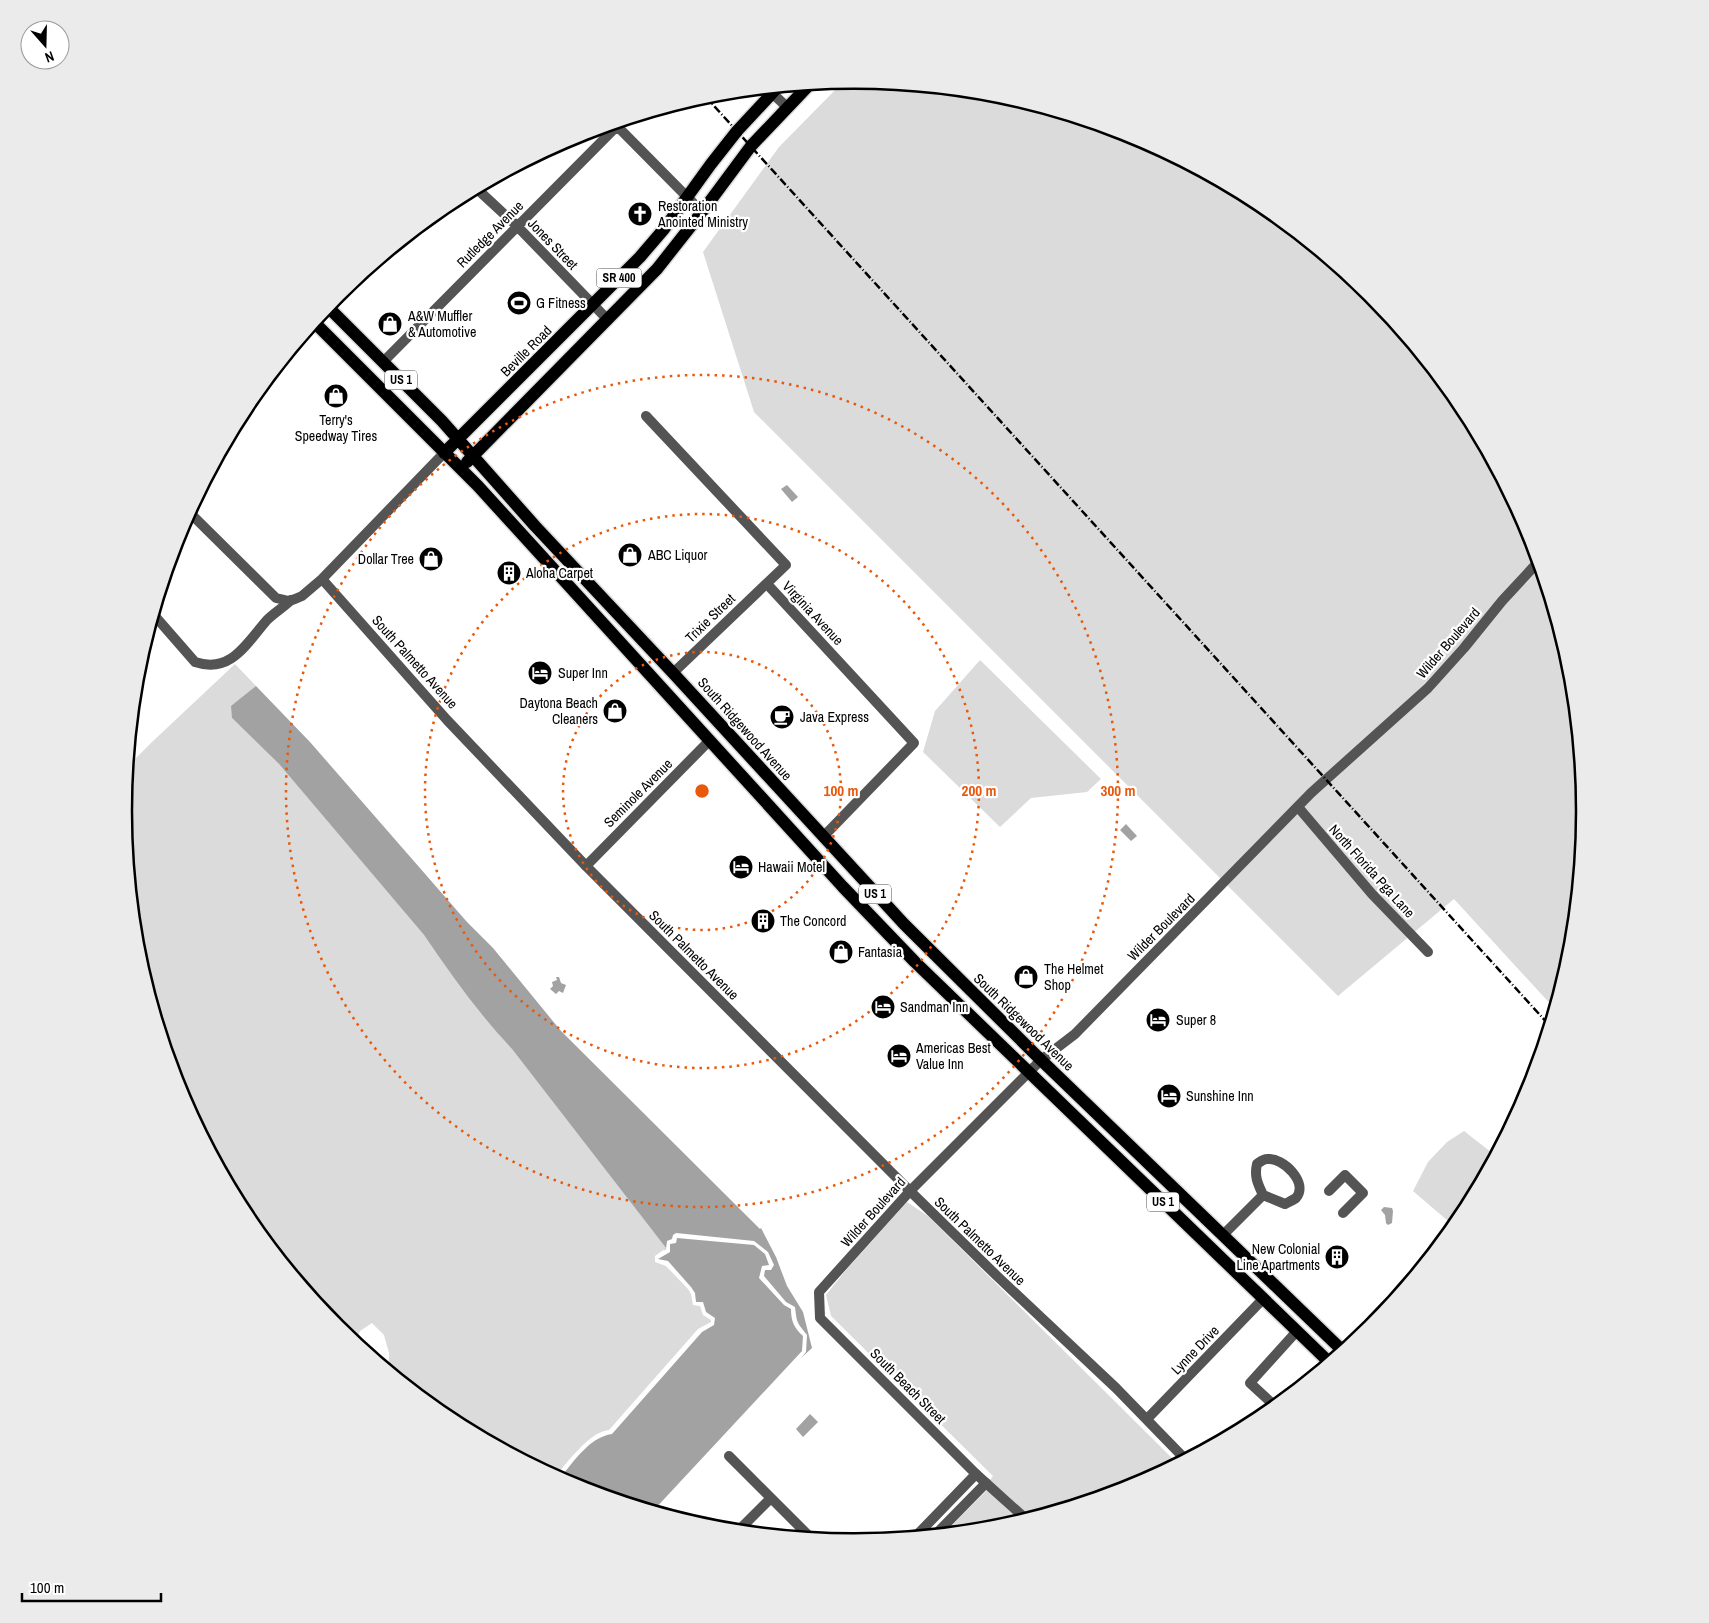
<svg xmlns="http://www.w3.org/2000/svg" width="1709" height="1623" viewBox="0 0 1709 1623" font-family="'Archivo Narrow',sans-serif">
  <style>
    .green { fill: #dbdbdb }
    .water { fill: #a2a2a2 }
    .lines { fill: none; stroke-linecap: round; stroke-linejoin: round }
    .primary-casing { stroke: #dbdbdb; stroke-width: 15 }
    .minor { stroke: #545454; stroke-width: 10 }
    .tertiary { stroke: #545454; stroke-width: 10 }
    .primary { stroke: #000; stroke-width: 12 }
    .rail { stroke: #000; stroke-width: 2.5; stroke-dasharray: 8 2.5 1 2.5; stroke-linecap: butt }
    .ring { fill: none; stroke: #e8590c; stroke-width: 2.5; stroke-dasharray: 2.5 5 }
    .labels { text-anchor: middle; stroke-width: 4.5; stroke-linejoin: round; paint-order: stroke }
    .shield { fill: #fff; stroke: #4c4c4c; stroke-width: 1 }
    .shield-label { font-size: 12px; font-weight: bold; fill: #000 }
    .poi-label { font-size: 14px; fill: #000; stroke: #fff; text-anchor: start }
    .street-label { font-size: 14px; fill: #000; stroke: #fff }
    .rim { fill: none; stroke: #000; stroke-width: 2.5 }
    .centre { fill: #e8590c; stroke: #fff; stroke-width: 2.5 }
    .ring-label { font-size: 15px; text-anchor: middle; font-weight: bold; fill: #e8590c; stroke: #fff; stroke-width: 4.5; stroke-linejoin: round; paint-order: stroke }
  </style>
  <rect width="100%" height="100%" fill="#fff"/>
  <path class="green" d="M 855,80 L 997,94 L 1135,136 L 1261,203 L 1372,294 L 1463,405 L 1530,532 L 1572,669 L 1586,812 L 1572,954 L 1555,1009 L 1454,899 L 1338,996 L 754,412 L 703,252 L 779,147 L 844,81 Z
    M 980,660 L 1101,779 L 1087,792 L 1031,798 L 1000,827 L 923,752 L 935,711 Z
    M 235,664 L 256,686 L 232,718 L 279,764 L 424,935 C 451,975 479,1014 512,1049 L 666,1248 L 655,1256 L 655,1262 L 666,1266 L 688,1289 L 691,1294 L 693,1305 L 700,1306 L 703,1315 L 711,1320 L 711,1322 L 698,1329 L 609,1430 C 589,1432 568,1462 555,1477 L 448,1420 L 389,1371 L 389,1353 L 384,1335 L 372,1323 L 360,1331 L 355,1343 L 337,1329 L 246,1218 L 179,1091 L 137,954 L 123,811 L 127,767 L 152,742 Z
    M 1464,1131 L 1496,1156 L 1463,1218 L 1455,1227 L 1413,1191 L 1428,1162 L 1447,1142 Z
    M 907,1202 L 928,1216 L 1178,1464 L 1134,1487 L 1032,1518 L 990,1480 L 993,1476 L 831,1316 L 826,1295 L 846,1270 Z
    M 987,1490 L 1021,1522 L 997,1529 L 943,1534 Z"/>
  <path class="water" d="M 787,485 L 798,497 L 792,502 L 781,489 Z
    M 256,686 L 310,742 L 467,922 L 493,948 L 561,1031 L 760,1229 L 761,1228 L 776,1257 L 787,1286 L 803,1312 L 812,1348 L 801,1358 L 806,1352 L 807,1335 C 797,1322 797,1324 795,1307 L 786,1302 L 764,1276 L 765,1270 L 771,1270 L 774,1265 L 768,1252 L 754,1241 L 676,1233 L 673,1235 L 672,1239 L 667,1241 L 666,1249 L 663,1251 L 666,1248 L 512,1049 C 479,1014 451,975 424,935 L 279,764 L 232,718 L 231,706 Z
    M 1126,824 L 1137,836 L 1131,841 L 1120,830 Z
    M 556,977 L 559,977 L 561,983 L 566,985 L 563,993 L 559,991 L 556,994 L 550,989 L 553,986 L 552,982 L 557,980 Z
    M 1384,1207 L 1392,1208 L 1393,1211 L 1392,1223 L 1388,1225 L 1386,1223 L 1385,1215 L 1381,1210 Z
    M 677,1238 L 754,1245 L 765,1254 L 769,1265 L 762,1266 L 759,1278 L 784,1305 L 791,1309 C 791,1321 794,1328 803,1336 L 802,1351 L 653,1511 L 574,1487 L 559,1479 C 573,1463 589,1437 612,1434 L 702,1332 L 714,1325 L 715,1318 L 706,1312 L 703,1302 L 696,1302 L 695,1293 L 691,1287 L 668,1261 L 658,1259 L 670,1252 L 670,1244 L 676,1243 Z
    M 810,1414 L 818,1422 L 803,1437 L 796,1429 Z"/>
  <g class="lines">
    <defs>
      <path id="primary" d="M 327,306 L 442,421 L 535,526 L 673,673 L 904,924 L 1041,1060 L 1344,1352
        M 314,322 L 478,486 L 843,887 L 915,962 L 1330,1363
        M 444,453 L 640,257 L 664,229 L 711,164 L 737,131 L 777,88
        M 467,462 L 657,269 L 702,212 L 751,146 L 809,85"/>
    </defs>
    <use href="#primary" class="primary-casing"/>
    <path class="minor" d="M 772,93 L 787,107
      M 615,124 L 702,212
      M 476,188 L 517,226 L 608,320
      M 383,362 L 617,126
      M 646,416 L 786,565 L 673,673
      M 767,584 L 914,743 L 823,837
      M 154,615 L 195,662 C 231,674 246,644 267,620 C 274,613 284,607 291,600
      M 1298,807 L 1372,894 L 1428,952
      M 586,866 L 710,740
      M 1041,1060 L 1075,1034 L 1311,793 L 1428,688 L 1464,648 L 1502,601 L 1539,561
      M 1329,1191 L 1345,1175 L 1363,1193 L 1343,1213
      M 1223,1235 L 1263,1195 L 1285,1204 C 1289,1202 1293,1200 1296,1198 C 1309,1183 1283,1157 1267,1159 C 1263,1159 1260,1162 1257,1164 C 1254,1177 1258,1184 1263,1195
      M 1276,1407 L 1250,1383 L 1297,1331
      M 1147,1419 L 1263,1299
      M 729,1456 L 812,1539
      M 738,1531 L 771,1498
      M 935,1535 L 986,1483
      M 915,1537 L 976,1474"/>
    <path class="tertiary" d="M 189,512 L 276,598 L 289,601 L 295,599 L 302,596 L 322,579 L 444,453
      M 322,579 L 447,720 L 586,866 L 910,1191 L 997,1276 L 1116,1388 L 1186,1460
      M 1027,1520 L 976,1474 L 820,1318 L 819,1292 L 910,1191 L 1041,1060"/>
    <use href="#primary" class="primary"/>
    <path class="rail" d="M 705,96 L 1550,1026"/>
  </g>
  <g class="ring">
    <circle cx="702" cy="791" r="139"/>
    <circle cx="702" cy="791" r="277"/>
    <circle cx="702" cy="791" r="416"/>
  </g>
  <defs>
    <symbol id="church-disc" viewBox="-11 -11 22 22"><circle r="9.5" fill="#000" stroke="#fff"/><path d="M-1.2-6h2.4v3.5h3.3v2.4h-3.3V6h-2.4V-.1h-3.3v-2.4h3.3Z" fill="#fff"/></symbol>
    <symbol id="stadium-disc" viewBox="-11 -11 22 22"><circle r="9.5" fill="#000" stroke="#fff"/><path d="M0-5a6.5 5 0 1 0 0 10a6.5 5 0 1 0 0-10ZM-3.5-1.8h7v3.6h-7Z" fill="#fff"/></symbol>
    <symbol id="shop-disc" viewBox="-11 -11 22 22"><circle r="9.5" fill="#000" stroke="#fff"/><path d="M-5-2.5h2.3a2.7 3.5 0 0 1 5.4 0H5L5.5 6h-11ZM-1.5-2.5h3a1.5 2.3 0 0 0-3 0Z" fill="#fff"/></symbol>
    <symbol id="building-disc" viewBox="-11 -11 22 22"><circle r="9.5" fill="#000" stroke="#fff"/><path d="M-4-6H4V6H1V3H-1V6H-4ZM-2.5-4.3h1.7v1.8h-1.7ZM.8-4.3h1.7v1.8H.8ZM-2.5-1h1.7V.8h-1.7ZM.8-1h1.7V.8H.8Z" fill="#fff"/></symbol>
    <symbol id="hotel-disc" viewBox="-11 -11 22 22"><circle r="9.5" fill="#000" stroke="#fff"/><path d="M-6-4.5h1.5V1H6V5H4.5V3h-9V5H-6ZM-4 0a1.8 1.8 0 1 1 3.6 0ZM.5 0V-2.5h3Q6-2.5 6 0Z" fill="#fff"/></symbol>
    <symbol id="cafe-disc" viewBox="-11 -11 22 22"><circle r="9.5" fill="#000" stroke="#fff"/><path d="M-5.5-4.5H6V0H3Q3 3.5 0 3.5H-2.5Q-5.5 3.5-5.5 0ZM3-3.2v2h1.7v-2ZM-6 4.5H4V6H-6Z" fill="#fff"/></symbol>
  </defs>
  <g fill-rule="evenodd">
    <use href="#church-disc" x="626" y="200" width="28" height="28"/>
    <use href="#stadium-disc" x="505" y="289" width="28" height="28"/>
    <use href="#shop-disc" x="376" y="310" width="28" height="28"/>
    <use href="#shop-disc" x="322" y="382" width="28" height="28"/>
    <use href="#shop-disc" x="616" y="541" width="28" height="28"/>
    <use href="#shop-disc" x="417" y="545" width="28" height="28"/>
    <use href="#building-disc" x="495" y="559" width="28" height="28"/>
    <use href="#hotel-disc" x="526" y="659" width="28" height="28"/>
    <use href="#shop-disc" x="601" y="697" width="28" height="28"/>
    <use href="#cafe-disc" x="768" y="703" width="28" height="28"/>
    <use href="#hotel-disc" x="727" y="853" width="28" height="28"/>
    <use href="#building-disc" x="749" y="907" width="28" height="28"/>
    <use href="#shop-disc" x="827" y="938" width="28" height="28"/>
    <use href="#shop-disc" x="1012" y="963" width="28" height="28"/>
    <use href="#hotel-disc" x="869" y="993" width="28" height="28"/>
    <use href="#hotel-disc" x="1144" y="1006" width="28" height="28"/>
    <use href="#hotel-disc" x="885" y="1042" width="28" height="28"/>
    <use href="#hotel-disc" x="1155" y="1082" width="28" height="28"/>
    <use href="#building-disc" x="1323" y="1243" width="28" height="28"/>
  </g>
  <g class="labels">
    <g class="shield">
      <rect x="596.5" y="268.5" width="45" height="19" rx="4"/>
      <rect x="385" y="370.5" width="32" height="19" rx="4"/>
      <rect x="859" y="884.5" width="32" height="19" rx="4"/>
      <rect x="1147" y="1192.5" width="32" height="19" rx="4"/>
    </g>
    <g class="shield-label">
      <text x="619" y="282">SR 400</text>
      <text x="401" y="384">US 1</text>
      <text x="875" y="898">US 1</text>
      <text x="1163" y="1206">US 1</text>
    </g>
    <g class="poi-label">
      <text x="658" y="211">Restoration<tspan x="658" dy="16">Anointed Ministry</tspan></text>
      <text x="536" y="308">G Fitness</text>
      <text x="408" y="321">A&amp;W Muffler<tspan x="408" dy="16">&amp; Automotive</tspan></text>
      <text x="336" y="425" text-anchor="middle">Terry's<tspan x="336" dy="16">Speedway Tires</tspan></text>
      <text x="648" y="560">ABC Liquor</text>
      <text x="414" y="564" text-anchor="end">Dollar Tree</text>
      <text x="526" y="578">Aloha Carpet</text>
      <text x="558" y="678">Super Inn</text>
      <text x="598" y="708" text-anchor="end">Daytona Beach<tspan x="598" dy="16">Cleaners</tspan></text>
      <text x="800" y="722">Java Express</text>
      <text x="758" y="872">Hawaii Motel</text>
      <text x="780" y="926">The Concord</text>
      <text x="858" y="957">Fantasia</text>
      <text x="1044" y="974">The Helmet<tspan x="1044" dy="16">Shop</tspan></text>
      <text x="900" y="1012">Sandman Inn</text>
      <text x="1176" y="1025">Super 8</text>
      <text x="916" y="1053">Americas Best<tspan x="916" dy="16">Value Inn</tspan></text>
      <text x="1186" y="1101">Sunshine Inn</text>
      <text x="1320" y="1254" text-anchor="end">New Colonial<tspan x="1320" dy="16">Line Apartments</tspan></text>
    </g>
    <g class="street-label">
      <text transform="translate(490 234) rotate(-45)" y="5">Rutledge Avenue</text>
      <text transform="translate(553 244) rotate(46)" y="5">Jones Street</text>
      <text transform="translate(526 351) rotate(-45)" y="5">Beville Road</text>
      <text transform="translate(813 613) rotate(47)" y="5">Virginia Avenue</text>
      <text transform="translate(710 618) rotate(-44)" y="5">Trixie Street</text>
      <text transform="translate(1448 643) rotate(-49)" y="5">Wilder Boulevard</text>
      <text transform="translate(415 662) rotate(48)" y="5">South Palmetto Avenue</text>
      <text transform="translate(745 729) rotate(48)" y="5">South Ridgewood Avenue</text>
      <text transform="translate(638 793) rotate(-45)" y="5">Seminole Avenue</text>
      <text transform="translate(1372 871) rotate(48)" y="5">North Florida Pga Lane</text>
      <text transform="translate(1161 927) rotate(-45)" y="5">Wilder Boulevard</text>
      <text transform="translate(694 955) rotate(45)" y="5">South Palmetto Avenue</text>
      <text transform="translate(1024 1022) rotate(44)" y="5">South Ridgewood Avenue</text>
      <text transform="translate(873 1212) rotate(-48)" y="5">Wilder Boulevard</text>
      <text transform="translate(980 1241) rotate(44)" y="5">South Palmetto Avenue</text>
      <text transform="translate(1195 1350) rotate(-46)" y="5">Lynne Drive</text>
      <text transform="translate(908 1386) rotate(45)" y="5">South Beach Street</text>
    </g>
  </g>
  <path d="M0 0H1709V1623H0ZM132 811a722 722 0 1 1 1444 0a722 722 0 1 1-1444 0Z" fill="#ebebeb" fill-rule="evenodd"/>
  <path class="rim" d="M132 811a722 722 0 1 1 1444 0a722 722 0 1 1-1444 0Z"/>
  <circle cx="702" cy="791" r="8" class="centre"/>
  <g class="ring-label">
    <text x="841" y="796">100 m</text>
    <text x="979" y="796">200 m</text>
    <text x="1118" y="796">300 m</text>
  </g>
  <g transform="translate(45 45) rotate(160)"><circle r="24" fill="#ffffff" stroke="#999999"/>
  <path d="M0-4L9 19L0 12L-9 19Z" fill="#000000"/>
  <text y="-8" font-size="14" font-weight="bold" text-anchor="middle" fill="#000000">N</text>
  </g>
  <path d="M22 1593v8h139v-8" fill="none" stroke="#000000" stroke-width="2.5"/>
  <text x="30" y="1593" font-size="15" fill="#000000" stroke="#ffffff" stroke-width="4" paint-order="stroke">100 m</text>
</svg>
